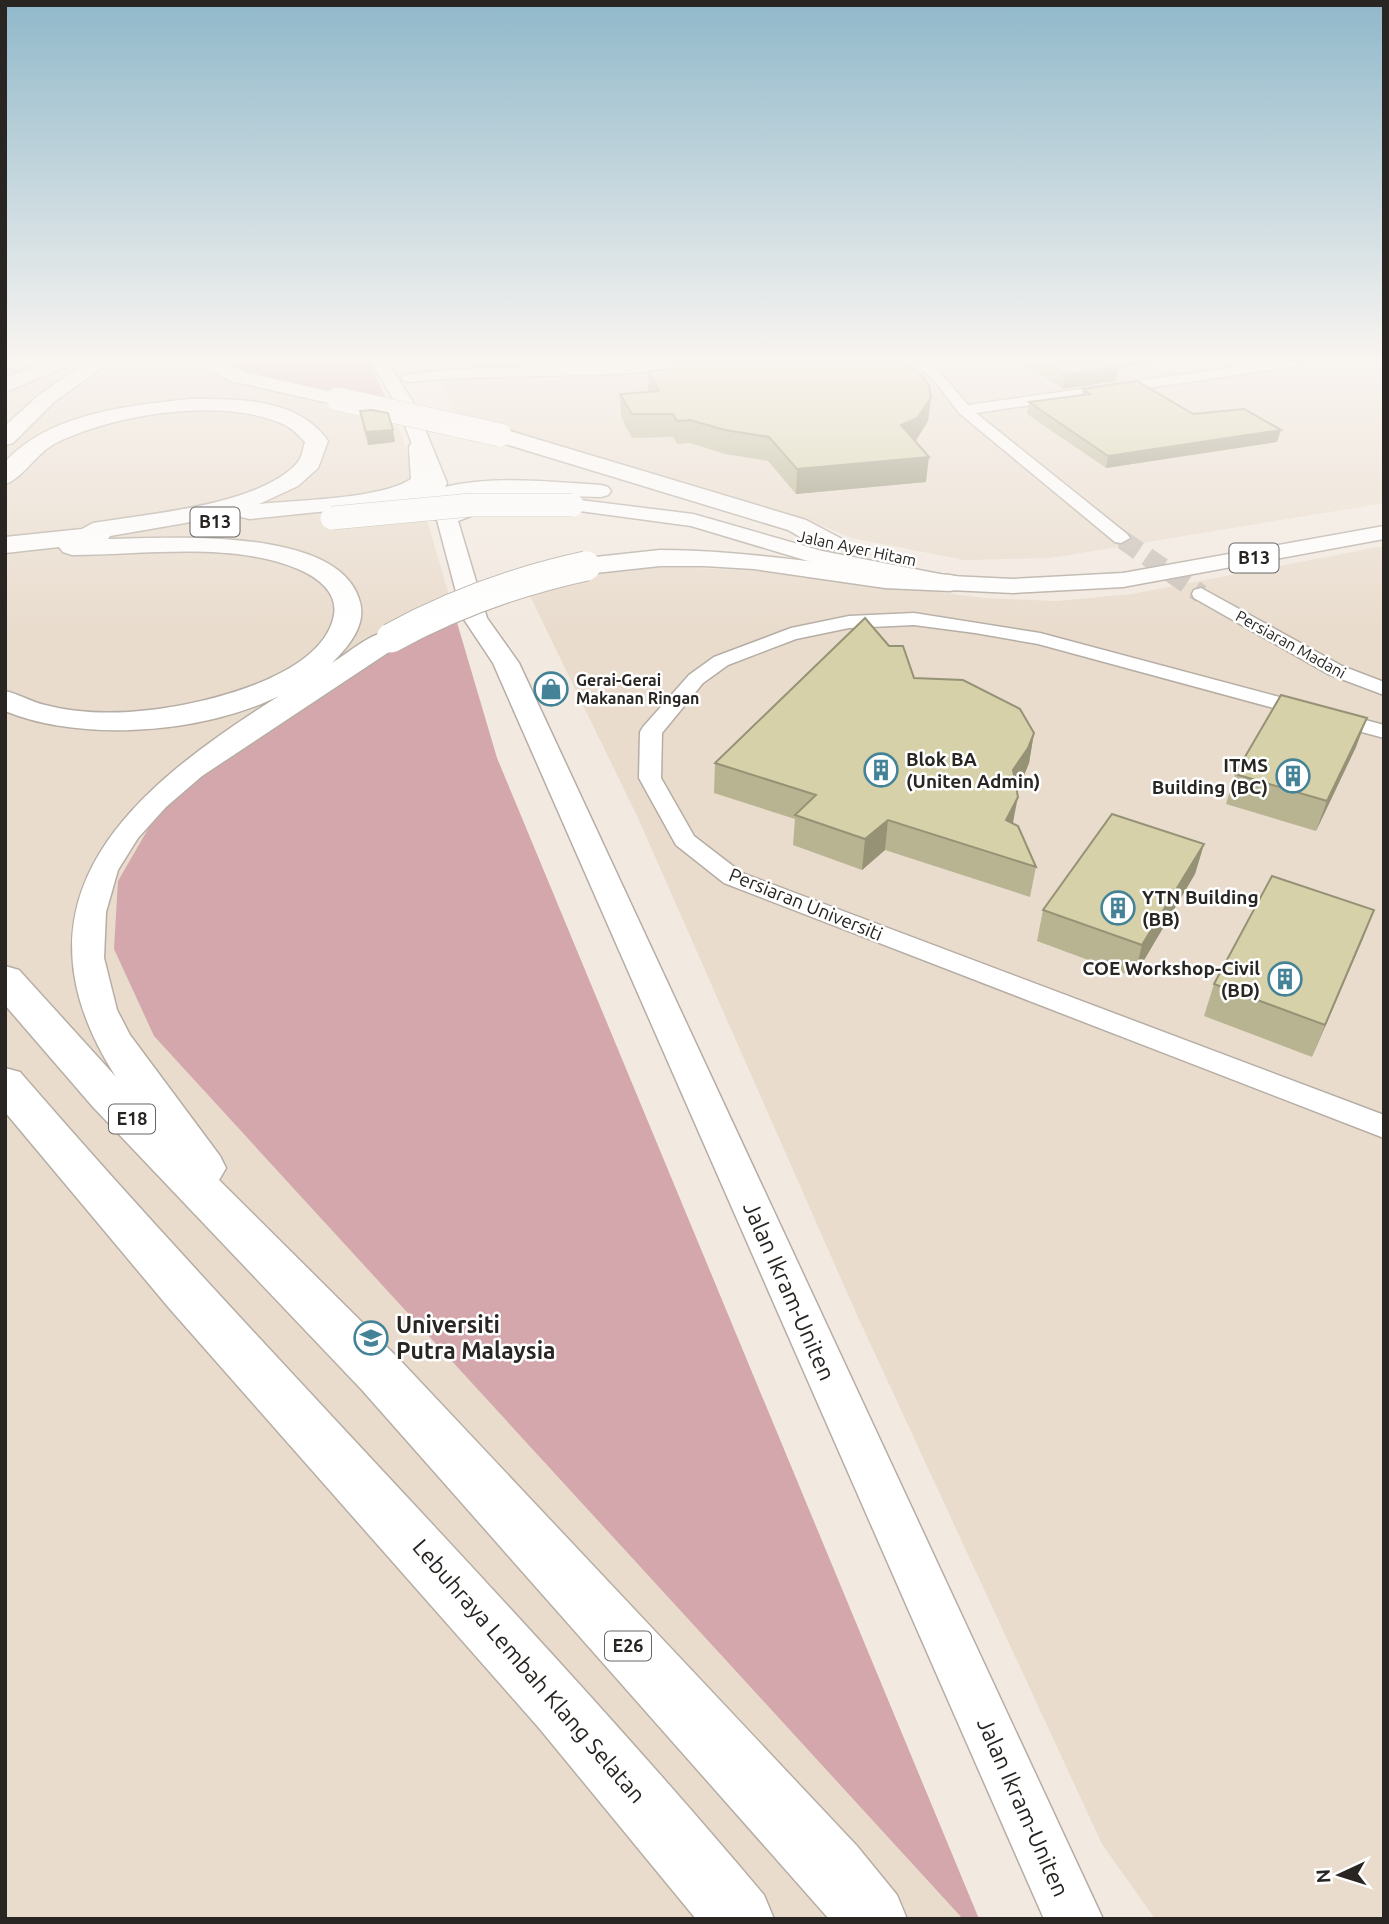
<svg xmlns="http://www.w3.org/2000/svg" width="1389" height="1924" viewBox="0 0 1389 1924" font-family="Ubuntu,sans-serif">
  <style>
    .built { fill: #e9dccd }
    .forest { fill: #d4a7ac }
    .lines { fill: none; stroke-linecap: round; stroke-linejoin: round }
    .minor-tunnel-far1 { stroke: #cac2ba; stroke-width: 15; stroke-dasharray: 15 8; stroke-linecap: butt }
    .minor-tunnel { stroke: #cac2ba; stroke-width: 19; stroke-dasharray: 19 10; stroke-linecap: butt }
    .minor-casing { stroke: #b6aea5; stroke-width: 3 }
    .major-casing { stroke: #b6aea5; stroke-width: 3 }
    .highway-casing { stroke: #b6aea5; stroke-width: 3 }
    .minor { fill: #fff; fill-rule: evenodd }
    .major { fill: #fff; fill-rule: evenodd }
    .highway { fill: #fff; fill-rule: evenodd }
    .highway-bridge-far1-casing { stroke: #b6aea5; stroke-width: 24; stroke-linecap: butt }
    .highway-bridge-casing { stroke: #b6aea5; stroke-width: 31; stroke-linecap: butt }
    .highway-bridge-far1 { stroke: #fff; stroke-width: 23 }
    .highway-bridge { stroke: #fff; stroke-width: 29 }
    .wall { fill: #b8b491 }
    .shaded-wall { fill: #969276 }
    .building { fill: #d6d1a9; stroke: #969276; stroke-width: 2 }
    .labels { text-anchor: middle; stroke-width: 5; stroke-linejoin: round; paint-order: stroke }
    .far-street-label { font-size: 16px; fill: #282522; stroke: #fff }
    .far-poi-label { font-size: 16px; font-weight: bold; fill: #282522; stroke: #fff; text-anchor: start }
    .shield { fill: #fff; stroke: #686664; stroke-width: 2 }
    .shield-label { font-size: 18px; font-weight: bold; fill: #282522 }
    .poi-label { font-size: 19px; font-weight: bold; fill: #282522; stroke: #fff; text-anchor: start }
    .street-label { font-size: 19px; fill: #282522; stroke: #fff }
    .near-street-label { font-size: 23px; fill: #282522; stroke: #fff }
    .near-poi-label { font-size: 23px; font-weight: bold; fill: #282522; stroke: #fff; text-anchor: start }
  </style>
  <rect width="100%" height="100%" fill="#f2e9e0"/>
  <path class="built" d="M 5,362 L 368,362 L 382,388 L 403,439 L 497,758 L 979,1919 L 5,1919 Z
    M 429,362 L 1384,362 L 1384,503 L 1050,558 L 964,560 L 852,538 L 803,518 L 509,430 L 460,421 Z
    M 1384,546 L 1384,1919 L 1155,1919 L 1102,1844 L 857,1315 L 638,818 L 526,588 L 576,575 L 638,568 L 695,568 L 771,571 L 984,598 L 1057,601 L 1131,594 Z"/>
  <path class="forest" d="M 219,362 L 368,362 L 389,404 C 337,393 265,386 219,362 Z
    M 455,616 L 497,758 L 979,1919 L 963,1919 L 154,1036 L 114,949 L 118,881 L 155,817 L 202,769 L 394,647 Z"/>
  <g class="lines">
    <path class="minor-tunnel-far1" d="M 1121,538 L 1126,541"/>
    <path class="minor-tunnel" d="M 1123,540 L 1201,594"/>
    <defs>
      <path id="minor" d="M 5,362 L 21,362 L 5,370 Z
        M 680,362 L 713,362 L 706,366 C 607,380 507,372 407,382 L 400,378 C 416,364 637,368 680,362 Z
        M 913,362 L 933,364 L 968,405 L 1271,362 L 1304,362 L 1297,366 L 976,413 L 1127,534 L 1130,538 L 1121,543 L 1115,542 L 959,413 L 935,381 Z
        M 1201,588 L 1342,666 L 1384,682 L 1384,695 L 1328,674 L 1194,598 L 1192,594 L 1194,590 Z
        M 914,613 L 1040,633 L 1384,725 L 1384,738 L 1038,644 L 975,633 L 914,625 L 849,628 L 796,639 L 728,665 L 703,683 L 662,733 L 661,778 L 694,836 L 742,873 L 1384,1115 L 1384,1138 L 724,883 L 676,845 L 639,778 L 640,732 L 643,727 L 689,675 L 714,657 L 791,628 L 849,616 Z"/>
      <path id="major" d="M 371,362 L 387,362 L 415,405 L 447,483 L 445,487 C 494,475 551,482 601,485 L 608,487 L 611,491 L 608,495 L 601,497 L 489,494 L 491,498 L 486,510 L 458,521 L 487,618 L 519,663 L 1103,1919 L 1044,1919 L 493,663 L 463,618 L 437,520 L 420,515 L 411,507 L 414,499 L 436,489 L 427,483 L 397,405 ZM 460,496 L 469,503 L 450,509 L 432,505 L 439,500 Z
        M 572,499 L 693,514 L 822,551 L 950,576 L 1013,579 L 1123,573 L 1384,526 L 1384,539 L 1123,587 L 1013,593 L 950,590 L 818,564 L 691,526 L 565,509 L 562,505 L 565,501 Z"/>
      <path id="highway" d="M 45,362 L 71,362 L 68,366 L 5,392 L 5,378 Z
        M 87,362 L 110,362 L 54,402 L 13,443 L 5,445 L 5,426 L 40,394 Z
        M 197,362 L 222,362 L 244,372 L 345,395 L 348,399 L 345,403 L 338,405 L 231,381 L 200,366 Z
        M 189,399 C 236,399 298,397 328,441 L 318,468 L 298,486 L 259,504 C 298,500 381,499 411,479 L 409,447 L 412,442 L 428,442 L 431,447 L 435,482 L 432,486 L 443,488 L 447,493 L 443,498 L 435,500 L 250,519 L 241,517 L 239,510 L 185,523 L 110,536 L 108,539 C 168,538 336,526 359,599 C 368,624 349,646 332,663 C 352,651 377,626 401,632 L 405,638 L 401,644 L 202,776 L 166,807 L 138,838 L 118,870 L 106,912 L 104,958 L 117,1010 L 130,1035 L 220,1156 L 226,1168 L 219,1180 L 398,1358 L 857,1846 L 897,1895 L 907,1919 L 829,1919 L 362,1390 L 93,1107 L 5,1005 L 5,966 L 19,970 L 116,1077 C 0,896 135,787 279,696 C 204,733 82,743 5,711 L 5,691 C 19,694 31,702 45,705 C 79,714 116,714 150,710 C 203,704 323,677 334,615 C 338,592 317,577 298,569 C 232,541 142,555 72,555 L 63,552 L 59,547 L 5,553 L 5,537 L 82,529 L 93,523 C 147,514 262,505 298,462 C 302,457 303,449 305,442 C 299,436 293,429 285,425 C 224,396 113,414 54,444 C 37,453 21,480 5,484 L 5,462 C 50,413 127,406 189,399 Z
        M 500,428 L 806,520 L 842,539 L 846,544 L 842,549 C 823,554 805,539 788,530 L 492,440 L 489,435 L 492,430 Z
        M 660,550 C 758,550 853,571 950,575 L 959,577 L 963,583 L 959,589 L 950,591 L 885,588 L 754,569 L 704,566 L 660,566 L 586,574 L 577,572 L 573,566 L 577,560 L 586,558 Z
        M 5,1068 L 20,1072 C 262,1352 526,1612 764,1895 L 774,1919 L 696,1919 L 539,1728 L 169,1308 L 5,1112 Z"/>
    </defs>
    <use href="#minor" class="minor-casing"/>
    <use href="#major" class="major-casing"/>
    <use href="#highway" class="highway-casing"/>
    <use href="#minor" class="minor"/>
    <use href="#major" class="major"/>
    <use href="#highway" class="highway"/>
    <defs>
      <path id="highway-bridge-far1" d="M 338,399 L 500,435
        M 332,518 L 471,505 L 572,505"/>
      <path id="highway-bridge" d="M 391,638 C 453,604 517,581 586,566"/>
    </defs>
    <use href="#highway-bridge-far1" class="highway-bridge-far1-casing"/>
    <use href="#highway-bridge" class="highway-bridge-casing"/>
    <use href="#highway-bridge-far1" class="highway-bridge-far1"/>
    <use href="#highway-bridge" class="highway-bridge"/>
  </g>
  <path class="wall" d="M 1021,362 L 1163,362 L 1119,367 L 1116,381 L 1063,389 Z
    M 648,371 L 931,398 L 928,421 L 915,441 L 926,482 L 796,494 L 768,461 L 725,454 L 690,443 L 677,444 L 673,437 L 632,438 L 621,417 L 620,394 L 648,391 Z
    M 1083,389 L 1193,414 L 1277,442 L 1106,468 L 1027,414 L 1029,402 L 1082,395 Z
    M 360,411 L 395,442 L 368,445 L 362,423 Z
    M 914,678 L 1034,733 L 1029,763 L 1023,778 L 1016,788 L 1013,824 L 1036,867 L 1030,897 L 885,850 L 862,870 L 793,845 L 795,819 L 714,793 L 715,763 Z
    M 1356,747 L 1316,831 L 1226,804 L 1235,774 Z
    M 1204,844 L 1195,874 L 1134,977 L 1037,941 L 1043,910 Z
    M 1374,910 L 1312,1057 L 1204,1016 L 1214,984 Z"/>
  <path class="shaded-wall" d="M 1099,362 L 1163,362 L 1119,367 L 1116,381 L 1063,389 L 1066,374 Z
    M 931,398 L 928,421 L 915,442 L 901,425 Z
    M 393,430 L 395,442 L 368,445 L 366,432 Z
    M 1281,430 L 1277,442 L 1106,468 L 1108,456 Z
    M 929,457 L 926,482 L 796,494 L 797,469 Z
    M 1367,718 L 1356,747 L 1316,831 L 1327,801 Z
    M 1034,733 L 1029,763 L 1023,778 L 1007,800 L 1013,770 Z
    M 1018,797 L 1012,827 L 1006,820 Z
    M 888,820 L 885,850 L 862,870 L 865,839 Z
    M 1204,844 L 1195,874 L 1134,977 L 1142,945 Z
    M 1374,910 L 1362,941 L 1312,1057 L 1325,1025 Z"/>
  <path class="building" d="M 684,362 L 902,362 L 919,373 L 929,385 L 931,398 L 917,418 L 901,425 L 929,457 L 797,469 L 769,437 L 725,430 L 690,420 L 677,421 L 673,414 L 632,414 L 620,394 L 659,391 L 648,371 L 674,369 Z
    M 1045,362 L 1110,362 L 1119,367 L 1066,374 Z
    M 1137,381 L 1193,414 L 1244,409 L 1281,430 L 1108,456 L 1029,402 L 1090,394 L 1083,389 Z
    M 372,410 L 388,413 L 393,430 L 366,432 L 360,411 Z
    M 865,618 L 889,646 L 903,646 L 914,678 L 963,680 L 1020,709 L 1034,733 L 1028,748 L 1013,770 L 1018,797 L 1006,820 L 1018,826 L 1036,867 L 888,820 L 865,839 L 795,815 L 816,795 L 715,763 Z
    M 1281,695 L 1367,718 L 1327,801 L 1235,774 Z
    M 1112,814 L 1204,844 L 1142,945 L 1043,910 Z
    M 1272,876 L 1374,910 L 1325,1025 L 1214,984 Z"/>
  <linearGradient id="sky" x2="0" y2="1"><stop stop-color="#90b8ca"/><stop offset="0.57" stop-color="#f9f5f1"/><stop offset="1" stop-color="#f9f5f1" stop-opacity="0"/></linearGradient>
  <rect width="1389" height="631" fill="url(#sky)"/>
  <defs>
    <symbol id="shop-ring" viewBox="-11 -11 22 22"><circle r="9.5" fill="#fff" stroke="#448397" stroke-width="1.5"/><path d="M-5-2.5h2.3a2.7 3.5 0 0 1 5.4 0H5L5.5 6h-11ZM-1.5-2.5h3a1.5 2.3 0 0 0-3 0Z" fill="#448397"/></symbol>
    <symbol id="building-ring" viewBox="-11 -11 22 22"><circle r="9.5" fill="#fff" stroke="#448397" stroke-width="1.5"/><path d="M-4-6H4V6H1V3H-1V6H-4ZM-2.5-4.3h1.7v1.8h-1.7ZM.8-4.3h1.7v1.8H.8ZM-2.5-1h1.7V.8h-1.7ZM.8-1h1.7V.8H.8Z" fill="#448397"/></symbol>
    <symbol id="university-ring" viewBox="-11 -11 22 22"><circle r="9.5" fill="#fff" stroke="#448397" stroke-width="1.5"/><path d="M0-5L7-2L0 1L-7-2ZM-4 1L0 2.5L4 1V4Q0 6-4 4Z" fill="#448397"/></symbol>
  </defs>
  <g fill-rule="evenodd">
    <use href="#shop-ring" x="532" y="670" width="38" height="38"/>
    <use href="#building-ring" x="862" y="751" width="38" height="38"/>
    <use href="#building-ring" x="1274" y="757" width="38" height="38"/>
    <use href="#building-ring" x="1099" y="889" width="38" height="38"/>
    <use href="#building-ring" x="1266" y="960" width="38" height="38"/>
    <use href="#university-ring" x="352" y="1319" width="38" height="38"/>
  </g>
  <g class="labels">
    <g class="far-street-label">
      <text transform="translate(857 548) rotate(12)" y="6">Jalan Ayer Hitam</text>
      <text transform="translate(1291 644) rotate(29)" y="6">Persiaran Madani</text>
    </g>
    <g class="far-poi-label">
      <text x="576" y="686">Gerai-Gerai<tspan x="576" dy="18">Makanan Ringan</tspan></text>
    </g>
    <g class="shield">
      <rect x="190.5" y="507.5" width="49" height="29" rx="5"/>
      <rect x="1229.5" y="543.5" width="49" height="29" rx="5"/>
      <rect x="109" y="1104.5" width="46" height="29" rx="5"/>
      <rect x="605" y="1631.5" width="46" height="29" rx="5"/>
    </g>
    <g class="shield-label">
      <text x="215" y="528">B13</text>
      <text x="1254" y="564">B13</text>
      <text x="132" y="1125">E18</text>
      <text x="628" y="1652">E26</text>
    </g>
    <g class="poi-label">
      <text x="906" y="766">Blok BA<tspan x="906" dy="22">(Uniten Admin)</tspan></text>
      <text x="1268" y="772" text-anchor="end">ITMS<tspan x="1268" dy="22">Building (BC)</tspan></text>
      <text x="1142" y="904">YTN Building<tspan x="1142" dy="22">(BB)</tspan></text>
      <text x="1260" y="975" text-anchor="end">COE Workshop-Civil<tspan x="1260" dy="22">(BD)</tspan></text>
    </g>
    <g class="street-label">
      <text transform="translate(806 904) rotate(22)" y="7">Persiaran Universiti</text>
    </g>
    <g class="near-street-label">
      <text transform="translate(789 1291) rotate(66)" y="8">Jalan Ikram-Uniten</text>
      <text transform="translate(529 1671) rotate(49)" y="8">Lebuhraya Lembah Klang Selatan</text>
      <text transform="translate(1023 1807) rotate(66)" y="8">Jalan Ikram-Uniten</text>
    </g>
    <g class="near-poi-label">
      <text x="396" y="1333">Universiti<tspan x="396" dy="26">Putra Malaysia</tspan></text>
    </g>
  </g>
  <rect width="1389" height="1924" fill="none" stroke="#282522" stroke-width="14"/>
  <g transform="translate(1340 1875) rotate(266)" stroke="#ffffff" stroke-width="5" paint-order="stroke">
  <path d="M0-5L12 26L0 18L-12 26Z" fill="#282522"/>
  <text y="-10" font-size="19" font-weight="bold" text-anchor="middle" fill="#282522">N</text>
  </g>
</svg>
